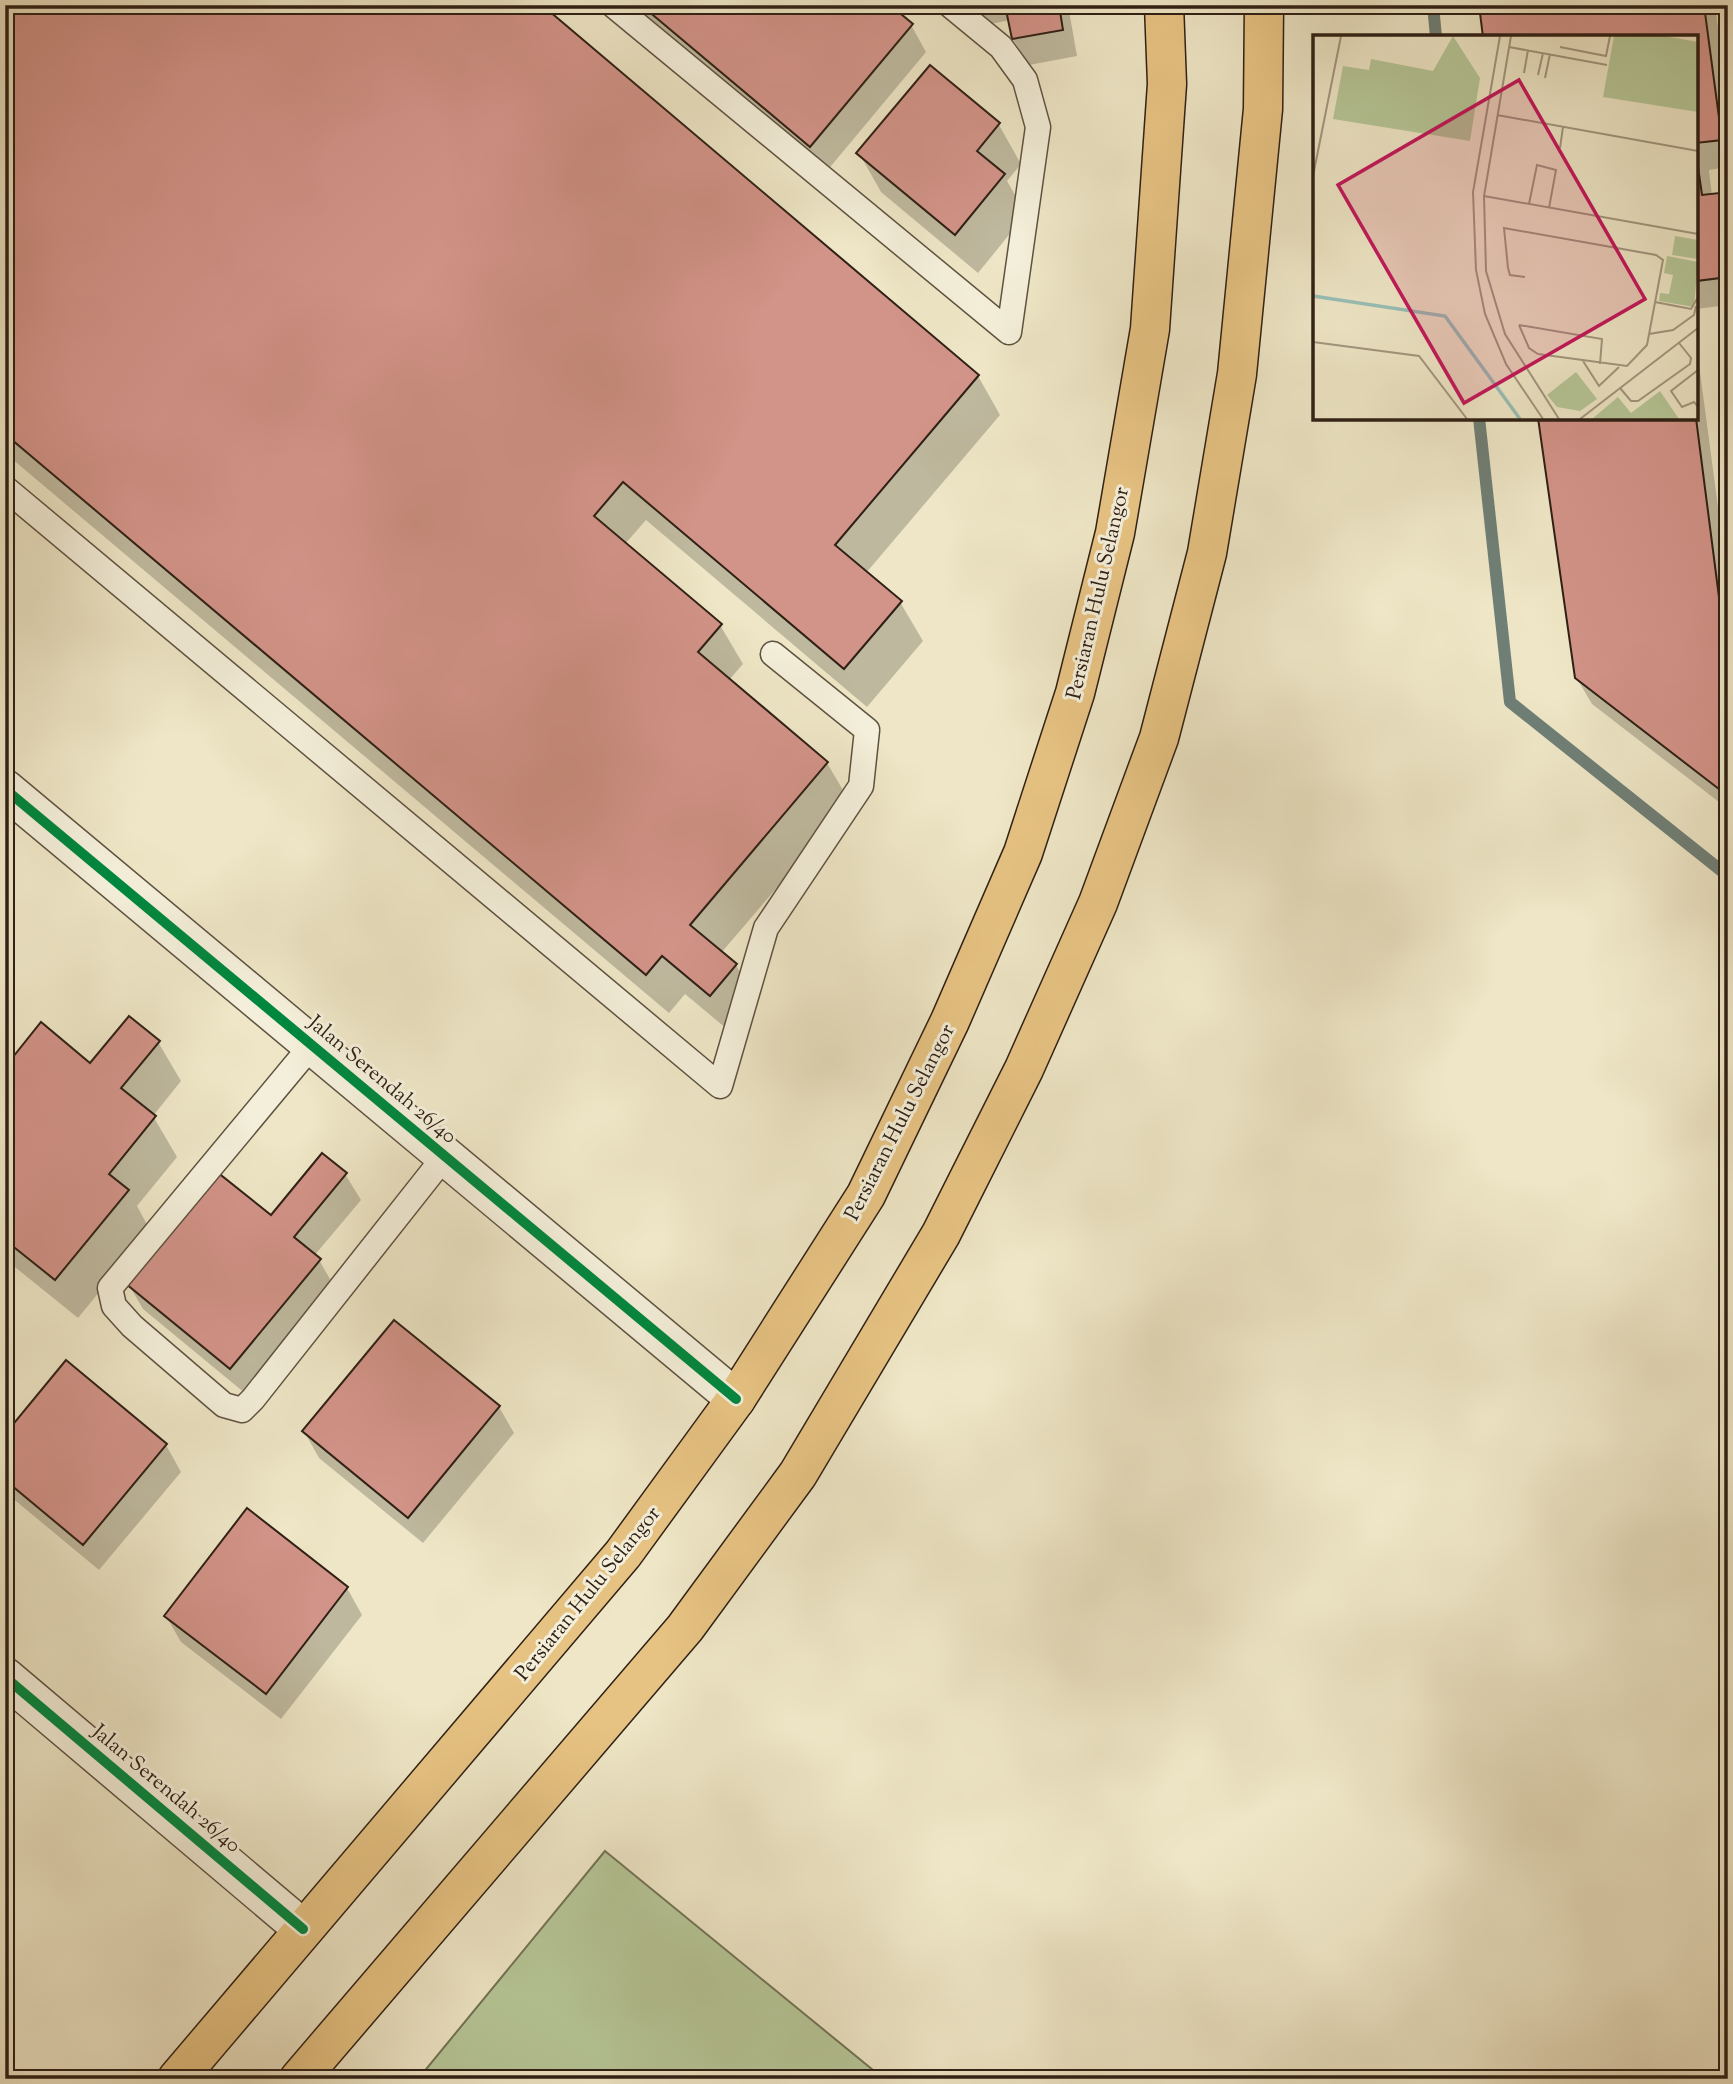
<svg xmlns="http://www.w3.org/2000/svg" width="1733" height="2084" viewBox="0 0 1733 2084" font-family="'Sorts Mill Goudy',serif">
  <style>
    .green { fill: #b6c697; stroke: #727356; stroke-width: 2 }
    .shadow { fill: #0003 }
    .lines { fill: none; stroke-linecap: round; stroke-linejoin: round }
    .stream { stroke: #6f7f76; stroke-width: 12 }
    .building { fill: #d29388; stroke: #2f2015; stroke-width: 2 }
    .service-casing { stroke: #5f5241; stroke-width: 27 }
    .minor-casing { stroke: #5f5241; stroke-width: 41 }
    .primary-casing { stroke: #2f2015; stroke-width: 41 }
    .service { stroke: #f4efda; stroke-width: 24 }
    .minor { stroke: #f4efda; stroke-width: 38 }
    .primary { stroke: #e7c383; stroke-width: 38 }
    .cycleway-casing { stroke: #f4efda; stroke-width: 15 }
    .cycleway { stroke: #00873e; stroke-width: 10 }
    .labels { text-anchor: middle; stroke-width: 6; stroke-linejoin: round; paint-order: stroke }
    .street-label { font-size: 21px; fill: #2f2015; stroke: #f4efda }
    .inset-river { fill: none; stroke: #99bfb7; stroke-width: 3.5 }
    .inset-road { fill: none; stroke: #a2977f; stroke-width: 2 }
    .view { fill: #c2185b; fill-opacity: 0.15; stroke: #c2185b; stroke-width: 3.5 }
    .inset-edge { fill: none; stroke: #2f2015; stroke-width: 3.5 }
  </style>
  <rect width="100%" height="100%" fill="#eee6c6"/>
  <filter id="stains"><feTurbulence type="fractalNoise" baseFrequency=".00286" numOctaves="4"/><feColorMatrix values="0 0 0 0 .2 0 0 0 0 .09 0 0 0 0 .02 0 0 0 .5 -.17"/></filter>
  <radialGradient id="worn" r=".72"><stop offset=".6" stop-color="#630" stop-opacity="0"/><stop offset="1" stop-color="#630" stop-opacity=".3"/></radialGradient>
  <path class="green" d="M 605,1851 L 884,2079 L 418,2079 Z"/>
  <path class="shadow" d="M 5,5 L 978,376 L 1000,415 L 866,573 L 900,602 L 923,641 L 867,707 L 646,520 L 625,544 L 720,625 L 743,664 L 729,680 L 827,763 L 850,802 L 721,953 L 736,965 L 758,1004 L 733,1034 L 685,994 L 669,1013 L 5,453 Z
    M 626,5 L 887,5 L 911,25 L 926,52 L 826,172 Z
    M 974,5 L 1068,5 L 1077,56 L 1029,65 L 1013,39 L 1010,20 L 986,25 Z
    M 1481,5 L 1715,5 L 1728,103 L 1728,167 L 1709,170 L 1712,196 L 1728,194 L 1728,305 L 1696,309 L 1696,37 Z
    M 999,125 L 1021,164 L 1007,181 L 1026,214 L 978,273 L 881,192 L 859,153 Z
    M 1696,342 L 1728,582 L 1728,809 L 1592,704 L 1576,677 L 1539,418 L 1696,418 Z
    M 158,1042 L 181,1081 L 153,1116 L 177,1157 L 137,1206 L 150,1230 L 78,1318 L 5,1259 L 5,1069 L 90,1065 Z
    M 345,1174 L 361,1200 L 314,1256 L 319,1260 L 334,1286 L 246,1394 L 143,1309 L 128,1283 L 271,1217 Z
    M 395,1322 L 499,1407 L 514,1433 L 423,1543 L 319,1458 L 304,1431 Z
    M 5,1436 L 166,1445 L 181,1472 L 99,1570 L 5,1492 Z
    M 247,1511 L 347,1588 L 362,1615 L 281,1719 L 181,1642 L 166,1616 Z"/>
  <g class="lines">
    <path class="stream" d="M 1433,5 L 1436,37
      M 1479,418 L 1510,702 L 1728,876"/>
  </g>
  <path class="building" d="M 5,5 L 542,5 L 979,375 L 835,545 L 902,601 L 844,669 L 623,482 L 594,516 L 722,624 L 698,652 L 828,762 L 690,925 L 737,964 L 710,996 L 662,956 L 646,975 L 5,434 Z
    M 641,5 L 890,5 L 913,24 L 810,147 Z
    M 1005,5 L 1059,5 L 1063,30 L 1012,39 Z
    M 1479,5 L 1704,5 L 1722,140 L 1696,143 L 1696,37 L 1483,37 Z
    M 930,65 L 1000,123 L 977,151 L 1005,174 L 955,235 L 856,153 Z
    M 1696,153 L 1702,195 L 1728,192 L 1728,277 L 1696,281 Z
    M 1538,418 L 1696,418 L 1720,605 L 1728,609 L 1728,796 L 1575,678 Z
    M 129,1016 L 160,1041 L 121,1088 L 156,1116 L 109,1174 L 129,1190 L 55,1280 L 5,1240 L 5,1189 L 9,1185 L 5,1182 L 5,1067 L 41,1022 L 90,1063 Z
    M 322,1153 L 347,1173 L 294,1237 L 321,1259 L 230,1369 L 125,1283 L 217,1172 L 271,1215 Z
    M 394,1320 L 500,1406 L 408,1518 L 302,1431 Z
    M 66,1360 L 167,1444 L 83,1545 L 5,1480 L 5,1434 Z
    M 247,1508 L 348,1587 L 266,1694 L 164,1616 Z"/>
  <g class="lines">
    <defs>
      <path id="service" d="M 613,5 L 1009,332
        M 950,5 L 1001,47 L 1025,80 L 1038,127 L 1009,332
        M 5,488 L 720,1086 L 766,928 L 861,786 L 867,730 L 773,654
        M 312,1045 L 110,1288 L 114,1306 L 132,1326 L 224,1405 L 242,1410 L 253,1399 L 445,1156"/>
      <path id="minor" d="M 5,789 L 736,1399
        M 5,1677 L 303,1929"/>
      <path id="primary" d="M 177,2079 L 623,1554 L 736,1399 L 866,1195 L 950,1021 L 1023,853 L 1075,693 L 1115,533 L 1150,329 L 1167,84 L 1164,5
        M 299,2079 L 685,1628 L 798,1474 L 941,1234 L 1024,1069 L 1098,903 L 1159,738 L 1207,553 L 1237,374 L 1263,109 L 1264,5"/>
    </defs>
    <use href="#service" class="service-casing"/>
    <use href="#minor" class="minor-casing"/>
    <use href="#primary" class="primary-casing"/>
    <use href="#service" class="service"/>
    <use href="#minor" class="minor"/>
    <use href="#primary" class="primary"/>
    <defs>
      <path id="cycleway" d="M 5,789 L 736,1399
        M 5,1677 L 303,1929"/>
    </defs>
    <use href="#cycleway" class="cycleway-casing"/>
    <use href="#cycleway" class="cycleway"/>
  </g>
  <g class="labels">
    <g class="street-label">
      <text transform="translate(1097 593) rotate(-77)" y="7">Persiaran Hulu Selangor</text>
      <text transform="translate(383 1079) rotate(40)" y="7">Jalan Serendah 26/40</text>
      <text transform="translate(899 1122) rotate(-63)" y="7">Persiaran Hulu Selangor</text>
      <text transform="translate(587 1593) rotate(-51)" y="7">Persiaran Hulu Selangor</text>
      <text transform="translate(167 1788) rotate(40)" y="7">Jalan Serendah 26/40</text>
    </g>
  </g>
  <g transform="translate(1313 35)">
    <rect width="385" height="385" fill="#eee6c6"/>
    <path d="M 140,1 L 167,43 L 157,106 L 20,84 L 30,31 L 56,35 L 58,24 L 120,36 ZM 301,1 L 352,1 L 385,7 L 385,77 L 290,62 ZM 362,201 L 385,205 L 385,224 L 359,220 ZM 354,221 L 385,227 L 381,272 L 346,266 L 347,258 L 356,259 L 360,240 L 351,238 ZM 263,337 L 284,364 L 267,376 L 244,372 L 234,360 ZM 347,356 L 366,384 L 279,384 L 305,362 L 318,378 Z" fill="#b6c697"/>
    <path class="inset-river" d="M 0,261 L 132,281 L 207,384"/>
    <path class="inset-road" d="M 187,1 L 160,157 L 163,235 L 172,279 L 193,329 L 230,384M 198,1 L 171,161 L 173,236 L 192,299 L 246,384M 196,12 L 294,30M 247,12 L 293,21 L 297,1M 211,38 L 215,15M 225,40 L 230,18M 232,43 L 237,19M 184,80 L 385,116M 247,113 L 250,92M 0,141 L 28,1M 171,161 L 385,199M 216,169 L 224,130 L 243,135 L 236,173M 342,267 L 378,274 L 385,262M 206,290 L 216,313 L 225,319 L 314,331 L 334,310 L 350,225 L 343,220 L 191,193 L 195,233 L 197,240 L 212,242M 206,290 L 289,304 L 287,329M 336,299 L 360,295 L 381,280 L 383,271M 0,307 L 106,321 L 154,384M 270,326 L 286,351 L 306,332M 385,335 L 358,356 L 369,372 L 381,367 L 385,372M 307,353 L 318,366 L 325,366 L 377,329 L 378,323 L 366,308M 267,384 L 385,293"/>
    <path class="view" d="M 206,45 L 332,264 L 151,368 L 25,150 Z"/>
    <rect width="385" height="385" class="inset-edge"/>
  </g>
  <rect width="1733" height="2084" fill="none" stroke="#eee6c6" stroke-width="28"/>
  <rect x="7" y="7" width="1719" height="2070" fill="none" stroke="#2f2015" stroke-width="3.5"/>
  <rect x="14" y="14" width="1705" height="2056" fill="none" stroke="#2f2015" stroke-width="2"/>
  <rect width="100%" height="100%" filter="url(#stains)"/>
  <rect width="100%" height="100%" fill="url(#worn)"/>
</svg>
